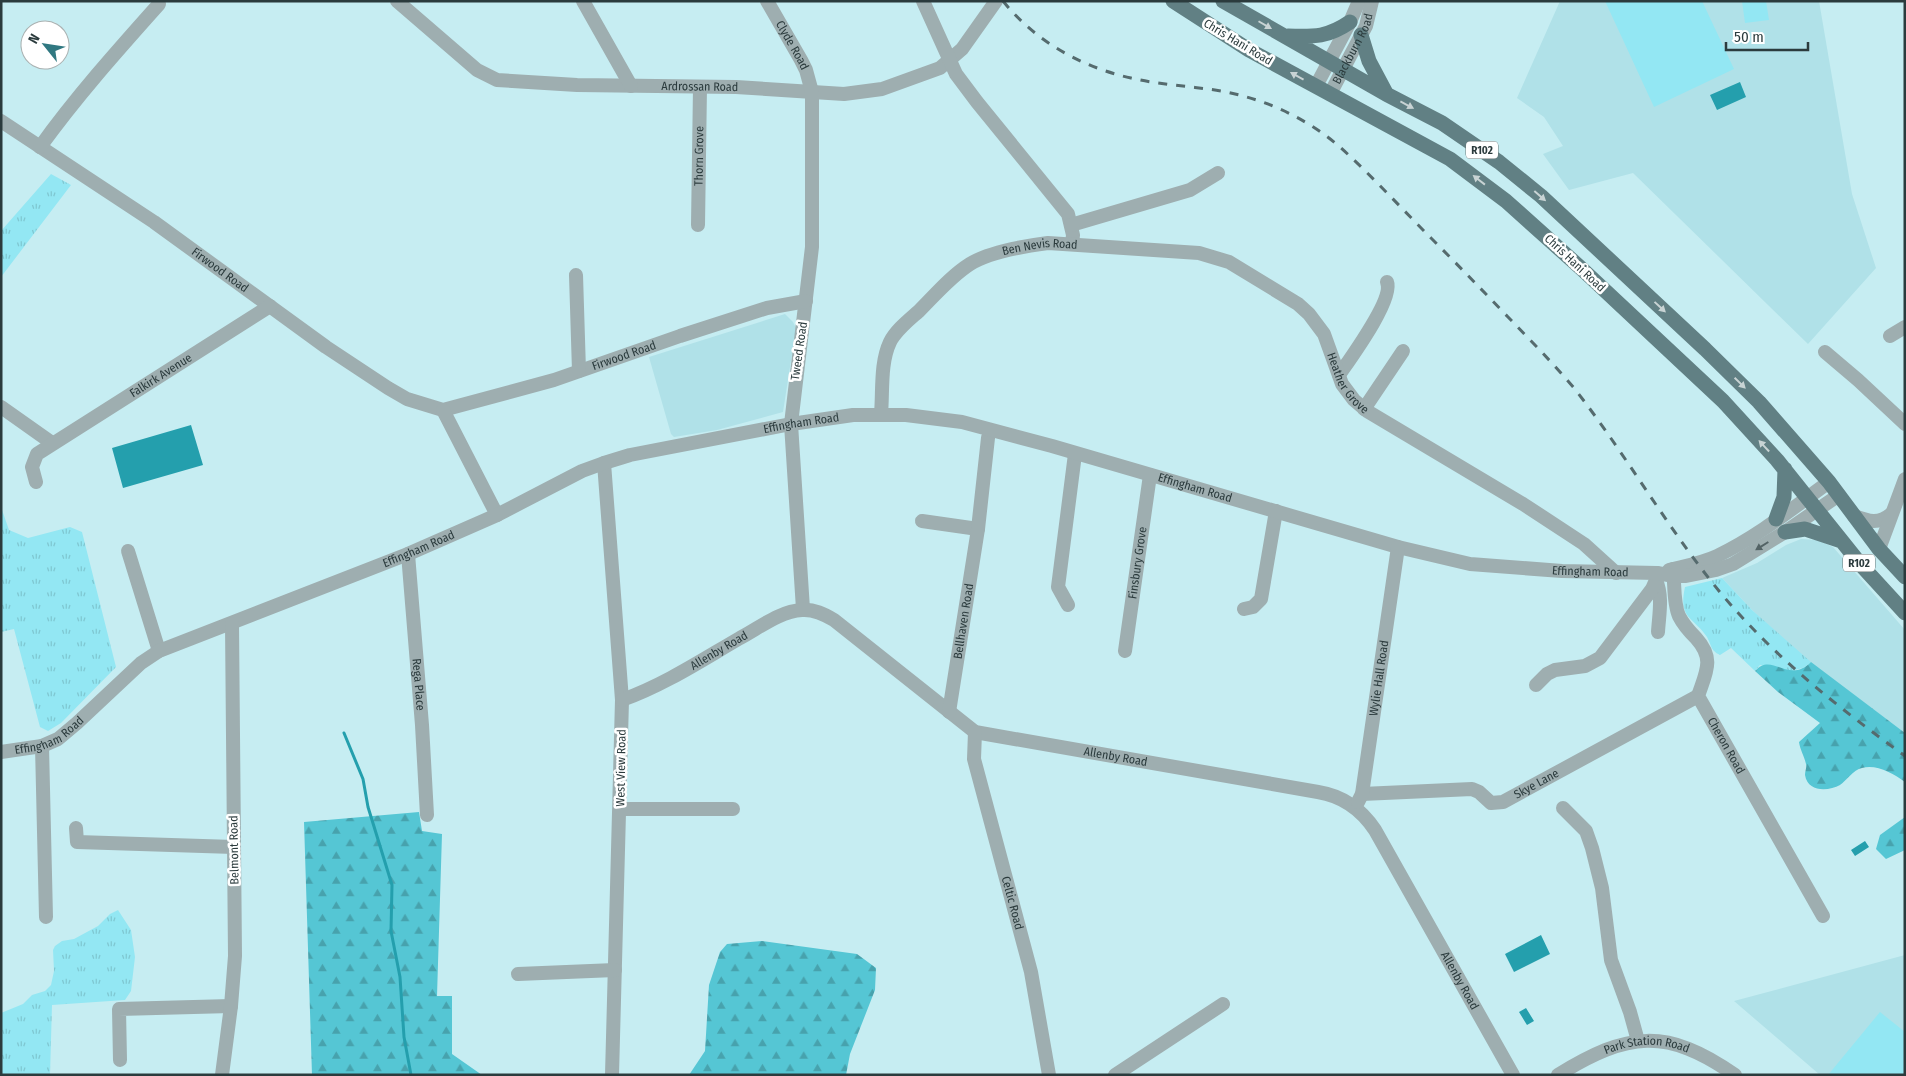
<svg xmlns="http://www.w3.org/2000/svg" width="1906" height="1076" viewBox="0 0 1906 1076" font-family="'Fira Sans Condensed',sans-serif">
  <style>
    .built { fill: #b0e1e8 }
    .grass { fill: url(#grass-tufts) }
    .forest { fill: url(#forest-firs) }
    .pitch { fill: #93e7f3 }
    .water { fill: #249fad }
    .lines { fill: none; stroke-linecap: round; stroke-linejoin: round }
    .stream { stroke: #249fad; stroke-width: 3 }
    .minor { stroke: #9eaeb0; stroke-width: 14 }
    .major { stroke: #618084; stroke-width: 15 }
    .rail { stroke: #556b6e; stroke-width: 3; stroke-dasharray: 9 9; stroke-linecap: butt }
    .oneway { fill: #c8d3d4 }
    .oneway2 { fill: #536365 }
    .labels { text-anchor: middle; stroke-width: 5; stroke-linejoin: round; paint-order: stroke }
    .shield { fill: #fff; stroke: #6b7677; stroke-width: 1 }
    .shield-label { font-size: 11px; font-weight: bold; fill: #2b3b3d }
    .street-label { font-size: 12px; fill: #2b3b3d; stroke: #fff }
  </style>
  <defs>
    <pattern id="grass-tufts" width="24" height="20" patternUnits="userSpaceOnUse" patternTransform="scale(1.25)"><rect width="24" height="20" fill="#93e7f3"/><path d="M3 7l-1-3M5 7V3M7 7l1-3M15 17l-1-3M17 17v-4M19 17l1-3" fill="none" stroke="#7fc7d1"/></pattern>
    <pattern id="forest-firs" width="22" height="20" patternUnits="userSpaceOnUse" patternTransform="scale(1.25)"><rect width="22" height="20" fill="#55c6d4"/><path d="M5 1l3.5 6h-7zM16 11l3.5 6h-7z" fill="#47a2ad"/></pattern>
  </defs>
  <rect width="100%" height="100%" fill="#c6edf2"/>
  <path class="built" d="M 1560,1 L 1819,1 L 1852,194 L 1876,268 L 1808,344 L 1633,173 L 1569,190 L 1543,154 L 1563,146 L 1544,117 L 1517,98 Z
    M 785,314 L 793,322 L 796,328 L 783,412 L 717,430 L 674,437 L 671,434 L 649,357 Z
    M 1801,539 L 1818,540 L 1833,547 L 1905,630 L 1905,733 L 1803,657 L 1752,610 L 1722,578 L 1757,563 L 1786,545 Z
    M 1905,955 L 1905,1075 L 1820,1075 L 1734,1001 Z"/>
  <path class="grass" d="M 51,174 L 71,185 L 1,277 L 1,231 Z
    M 1,507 L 9,530 L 28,538 L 70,527 L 82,532 L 116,667 L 61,723 L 48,731 L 40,727 L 14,629 L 1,632 Z
    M 1722,578 L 1752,610 L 1811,662 C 1797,676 1777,669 1760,665 L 1755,671 L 1731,648 L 1720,655 C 1710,650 1712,646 1707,637 C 1693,616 1678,619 1685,587 Z
    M 118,910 L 131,930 L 135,957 L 131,991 L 125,1000 L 52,1005 L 50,1075 L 1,1075 L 1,1013 L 23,1004 L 32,995 L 45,991 L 51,985 L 54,971 L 53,950 L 55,946 L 62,941 L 74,939 L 98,926 L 110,914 Z"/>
  <path class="forest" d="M 1811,662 L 1905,733 L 1905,782 C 1893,773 1876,764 1862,768 C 1853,770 1847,780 1840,785 C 1829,791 1808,793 1805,775 C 1805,771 1807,767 1806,764 C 1804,755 1800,750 1799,742 L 1820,723 L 1778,692 L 1755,671 C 1772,651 1788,685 1811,662 Z
    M 419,812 L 422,831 L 442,834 L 437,996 L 452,996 L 452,1054 L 482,1075 L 312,1075 L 304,822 Z
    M 1905,817 L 1905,850 L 1886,859 L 1876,849 L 1880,835 Z
    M 762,941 L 857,954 L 876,968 L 875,990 L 850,1054 L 846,1075 L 689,1075 L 705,1051 L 709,985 L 720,952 L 727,944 Z"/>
  <path class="pitch" d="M 1605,1 L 1702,1 L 1734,69 L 1654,107 Z
    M 1742,1 L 1766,1 L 1769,20 L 1745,23 Z
    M 1880,1012 L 1905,1032 L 1905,1075 L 1828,1075 Z"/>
  <path class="water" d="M 1740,82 L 1746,97 L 1717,110 L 1710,95 Z
    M 191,425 L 203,465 L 123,488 L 112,448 Z
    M 1865,841 L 1869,847 L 1855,856 L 1851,850 Z
    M 1541,935 L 1550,954 L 1514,972 L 1505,954 Z
    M 1526,1008 L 1534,1021 L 1527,1025 L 1519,1012 Z"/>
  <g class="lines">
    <path class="stream" d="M 344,733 L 363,779 L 368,807 L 392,885 L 391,931 L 400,977 L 404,1037 L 411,1075"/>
    <g class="minor">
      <path id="s1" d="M 397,1 L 477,70 L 497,80 L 577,85 L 736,87 L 844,94 L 882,89 L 940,68 L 962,49 L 996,1"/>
      <path d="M 583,1 L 631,86"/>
      <path id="s2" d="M 767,1 L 801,60 L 806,70 L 812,92 L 812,247 L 791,424 L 803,609"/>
      <path d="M 923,1 L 956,74 L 977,102 L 1068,214 L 1073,235 L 1072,244"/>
      <path d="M 1316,86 L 1350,22 L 1359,1"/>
      <path id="s3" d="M 1330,94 L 1366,26 L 1372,1"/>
      <path id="s4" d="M 1,121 L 154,222 L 326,347 L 388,388 L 407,399 L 443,410 L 554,380 L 680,336 L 767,308 L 806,301"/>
      <path d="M 40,147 C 76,97 117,51 159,4"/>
      <path id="s5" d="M 698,225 L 700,87"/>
      <path d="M 1071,225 L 1190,190 L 1218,173"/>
      <path d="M 576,275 L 579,371"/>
      <path d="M 1890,336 L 1905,327"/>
      <path d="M 1825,352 L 1858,380 L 1905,424"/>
      <path d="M 1339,375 C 1350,359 1394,299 1387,282"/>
      <path d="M 1,407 L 52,443"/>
      <path d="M 1364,409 L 1403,351"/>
      <path d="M 443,410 L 497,515"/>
      <path id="s6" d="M 881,414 C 883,391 880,363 890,342 C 896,330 909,320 919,311 C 935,295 951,276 970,264 C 989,252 1025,246 1048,243 L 1199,253 L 1229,262 L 1298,304 L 1309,314 L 1324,334 L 1342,384 L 1354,400 L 1367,411 L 1523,504 L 1584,544 L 1616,573"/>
      <path d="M 604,463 L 622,700 L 612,1075"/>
      <path id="s7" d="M 36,482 L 32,467 L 37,454 L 270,306"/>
      <path d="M 1854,516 C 1868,521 1878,525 1891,514"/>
      <path d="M 922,521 L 978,529"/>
      <path d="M 1879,549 L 1905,479"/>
      <path d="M 128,551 L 159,651"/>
      <path id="s8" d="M 408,554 L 422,725 L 427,815"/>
      <path id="s9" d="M 1673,569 C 1675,583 1673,603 1679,616 C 1683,624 1690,632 1696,638 C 1715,659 1706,672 1698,696 L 1823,916"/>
      <path d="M 1669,570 C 1685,566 1702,563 1717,556 C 1757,537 1793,508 1829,482"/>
      <path d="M 1656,580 C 1663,597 1659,615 1658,632"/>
      <path d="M 1068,605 L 1058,587 L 1075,454"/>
      <path d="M 1244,609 L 1253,607 L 1261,599 L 1276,511"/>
      <path id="s10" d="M 1125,651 L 1150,475"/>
      <path d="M 1536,685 L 1547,674 L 1555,670 L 1585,666 L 1600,658 L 1652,589 L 1656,580 L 1657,573"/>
      <path id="s11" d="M 622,700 C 664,685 702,660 740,638 C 759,628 780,611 802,610 C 814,609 824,614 834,620 L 975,732 L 1318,792 C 1343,796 1361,809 1375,830 L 1513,1075"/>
      <path id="s12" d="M 949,712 L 978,529 L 988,438"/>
      <path id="s13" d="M 975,732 L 974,759 L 1031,972 L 1049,1075"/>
      <path d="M 42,746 L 46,917"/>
      <path id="s14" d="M 1,752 L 42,746 L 58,739 L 77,723 L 141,663 L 159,651 L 408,554 L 497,515 L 582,471 L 604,463 L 630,455 L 791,424 L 853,415 L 906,415 L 962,422 L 1052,446 L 1398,547 L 1470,564 L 1562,571 L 1657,573 L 1674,576 L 1686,576 L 1716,570 L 1733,564 L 1785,532 L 1839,495"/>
      <path id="s15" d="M 1362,794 L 1472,789 L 1479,792 L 1491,803 L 1503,802 L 1698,696"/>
      <path id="s16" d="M 1358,802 L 1362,794 L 1398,547"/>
      <path d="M 1563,808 L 1586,831 L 1592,848 L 1602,888 L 1611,960 L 1630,1012 L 1638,1041"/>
      <path d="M 620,809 L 733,809"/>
      <path d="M 76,828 L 77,842 L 234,847"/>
      <path d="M 518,974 L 615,970"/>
      <path d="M 120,1060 L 119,1009 L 231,1006"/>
      <path d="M 222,1075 L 231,1006 L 235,956 L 232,624"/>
      <path d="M 1115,1075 L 1223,1004"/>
      <path id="s17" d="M 1558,1075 C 1628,1032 1666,1027 1735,1075"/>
    </g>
    <path class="major" d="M 1173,1 L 1249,50 L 1450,159 L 1506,201 L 1583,270 L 1723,401 L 1777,460 L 1861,565 L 1905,613
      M 1223,1 L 1386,94 L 1442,123 L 1499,162 L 1541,196 L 1705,349 L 1759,402 L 1829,482 L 1879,549 L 1905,577
      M 1361,35 L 1369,61 L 1386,93
      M 1288,36 C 1315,37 1328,37 1350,22
      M 1776,519 L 1784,497 L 1785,469
      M 1785,532 L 1805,529 L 1841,541"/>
    <path class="rail" d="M 1003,1 C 1035,41 1081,67 1131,78 C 1160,85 1191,86 1221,91 C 1265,99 1307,118 1341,148 C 1372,176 1401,208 1431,238 C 1457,264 1482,290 1508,317 C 1530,340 1553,363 1574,388 C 1625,453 1666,526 1719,591 C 1774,657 1835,705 1905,756"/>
  </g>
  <defs><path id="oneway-solid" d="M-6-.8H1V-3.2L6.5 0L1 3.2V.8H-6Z" transform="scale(1.25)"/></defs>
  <g class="oneway">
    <use href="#oneway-solid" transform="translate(1265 25) rotate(30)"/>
    <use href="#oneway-solid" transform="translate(1297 76) rotate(-151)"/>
    <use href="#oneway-solid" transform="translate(1407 105) rotate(28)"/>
    <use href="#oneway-solid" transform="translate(1479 180) rotate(-142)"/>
    <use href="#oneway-solid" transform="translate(1540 196) rotate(41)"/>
    <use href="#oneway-solid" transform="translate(1660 307) rotate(43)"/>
    <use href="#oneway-solid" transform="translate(1740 383) rotate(44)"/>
    <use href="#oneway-solid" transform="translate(1764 446) rotate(-133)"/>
  </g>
  <use class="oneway2" href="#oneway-solid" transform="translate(1762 546) rotate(148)"/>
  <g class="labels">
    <g class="shield">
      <rect x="1466" y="141.5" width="32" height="17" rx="4"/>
      <rect x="1843" y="554.5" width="32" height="17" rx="4"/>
    </g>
    <g class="shield-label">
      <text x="1482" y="154">R102</text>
      <text x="1859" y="567">R102</text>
    </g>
    <g class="street-label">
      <text transform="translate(1238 42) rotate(31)" y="4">Chris Hani Road</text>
      <text dy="4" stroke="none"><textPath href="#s2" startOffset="51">Clyde Road</textPath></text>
      <text dy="4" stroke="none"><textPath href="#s3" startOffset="51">Blackburn Road</textPath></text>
      <text dy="4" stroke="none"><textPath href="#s1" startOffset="331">Ardrossan Road</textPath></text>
      <text dy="4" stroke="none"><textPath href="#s5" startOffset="69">Thorn Grove</textPath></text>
      <text dy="4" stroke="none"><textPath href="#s6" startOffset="258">Ben Nevis Road</textPath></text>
      <text transform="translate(1575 263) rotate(43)" y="4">Chris Hani Road</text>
      <text dy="4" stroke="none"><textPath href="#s4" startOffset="265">Firwood Road</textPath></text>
      <text transform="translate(799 351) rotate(-82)" y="4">Tweed Road</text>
      <text dy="4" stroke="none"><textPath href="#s4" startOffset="719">Firwood Road</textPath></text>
      <text dy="4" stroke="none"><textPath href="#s7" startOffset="176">Falkirk Avenue</textPath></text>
      <text dy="4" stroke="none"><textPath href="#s6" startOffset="625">Heather Grove</textPath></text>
      <text dy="4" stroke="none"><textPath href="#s14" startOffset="878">Effingham Road</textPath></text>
      <text dy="4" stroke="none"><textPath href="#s14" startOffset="1282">Effingham Road</textPath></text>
      <text dy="4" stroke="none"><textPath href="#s14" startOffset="472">Effingham Road</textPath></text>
      <text dy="4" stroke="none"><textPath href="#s10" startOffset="89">Finsbury Grove</textPath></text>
      <text dy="4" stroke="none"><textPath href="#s14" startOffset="1688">Effingham Road</textPath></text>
      <text dy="4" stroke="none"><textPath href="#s12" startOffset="92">Bellhaven Road</textPath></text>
      <text dy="4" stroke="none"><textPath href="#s11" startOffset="109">Allenby Road</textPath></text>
      <text dy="4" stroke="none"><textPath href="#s16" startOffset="126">Wylie Hall Road</textPath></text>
      <text dy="4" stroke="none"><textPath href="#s8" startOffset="131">Rega Place</textPath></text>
      <text dy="4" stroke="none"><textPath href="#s14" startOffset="52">Effingham Road</textPath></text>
      <text dy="4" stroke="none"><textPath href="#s9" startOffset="195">Cheron Road</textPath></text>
      <text dy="4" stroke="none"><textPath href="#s11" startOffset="559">Allenby Road</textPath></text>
      <text transform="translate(621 768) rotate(-89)" y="4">West View Road</text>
      <text dy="4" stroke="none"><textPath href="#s15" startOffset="184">Skye Lane</textPath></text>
      <text transform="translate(234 850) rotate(-91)" y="4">Belmont Road</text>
      <text dy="4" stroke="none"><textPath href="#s13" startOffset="176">Celtic Road</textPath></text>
      <text dy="4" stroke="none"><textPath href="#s11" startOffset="1008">Allenby Road</textPath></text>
      <text dy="4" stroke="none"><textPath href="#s17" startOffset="96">Park Station Road</textPath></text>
    </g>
  </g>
  <rect width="1906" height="1076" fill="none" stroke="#2b3b3d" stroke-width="5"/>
  <g transform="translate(45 45) rotate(300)"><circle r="24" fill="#ffffff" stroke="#aab1b1"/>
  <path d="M0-4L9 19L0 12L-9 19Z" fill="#307881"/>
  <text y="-8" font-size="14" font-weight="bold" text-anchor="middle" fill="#2b3b3d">N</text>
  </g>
  <path d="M1726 42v8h82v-8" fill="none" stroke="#2b3b3d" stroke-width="2.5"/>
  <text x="1734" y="42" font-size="15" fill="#2b3b3d" stroke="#ffffff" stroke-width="4" paint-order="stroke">50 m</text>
</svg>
